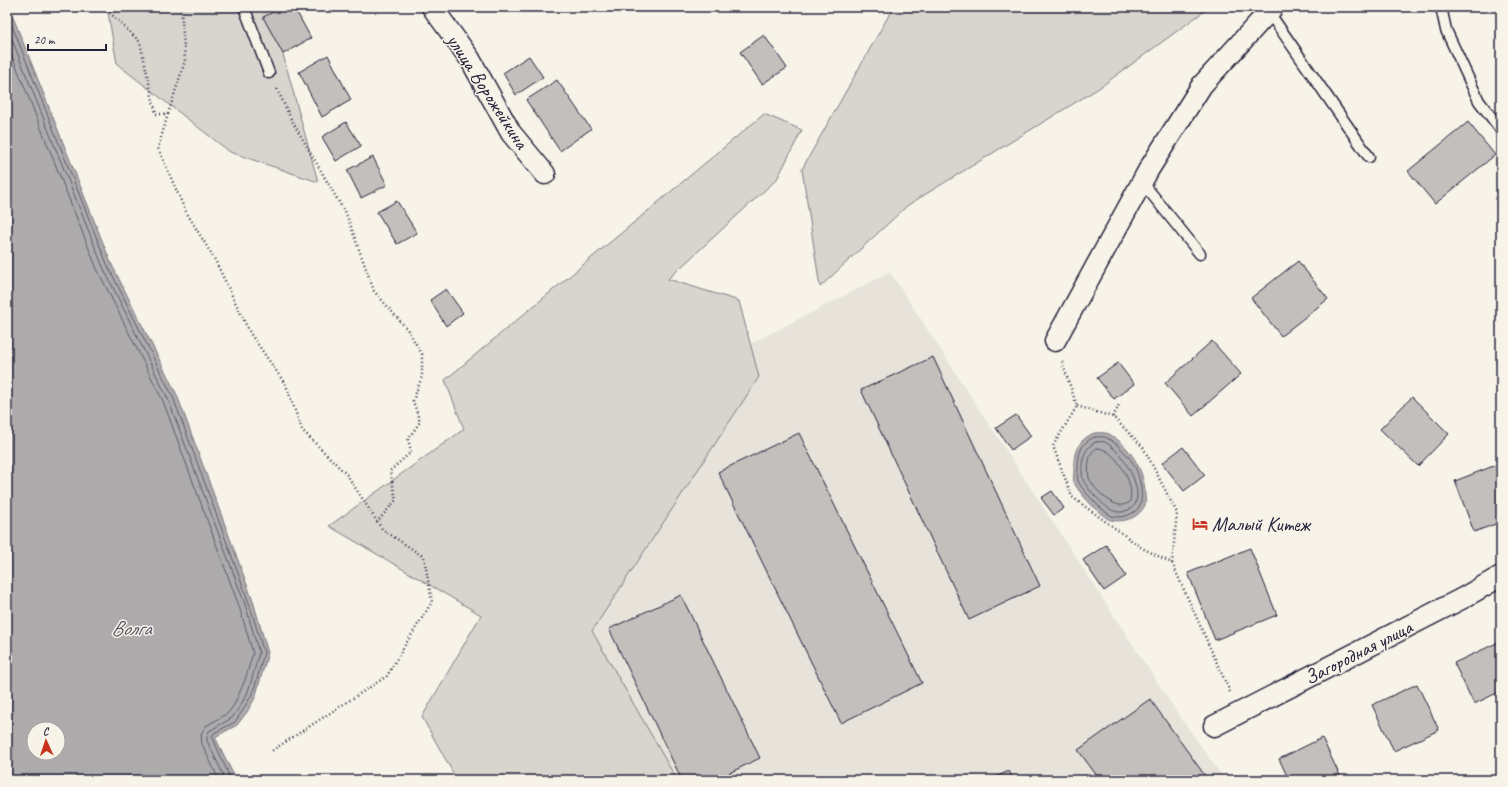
<svg xmlns="http://www.w3.org/2000/svg" width="1508" height="787" viewBox="0 0 1508 787" font-family="Caveat,sans-serif">
  <style>
    .built { fill: #e7e3db }
    .green { fill: #d8d5cf; stroke: #7d7c85 }
    .water { fill: #aeabad; stroke: #76747f; fill-rule: evenodd }
    .lines { fill: none; stroke-linecap: round; stroke-linejoin: round }
    .shore { stroke: #5a5969; stroke-width: 1 }
    .building { fill: #c2bfbd; stroke: #22223b }
    .service-casing { stroke: #22223b; stroke-width: 13 }
    .minor-casing { stroke: #22223b; stroke-width: 23 }
    .path { stroke: #22223b; stroke-width: 2.5; stroke-dasharray: 1 3; stroke-linecap: butt }
    .service { stroke: #f7f3e8; stroke-width: 10 }
    .minor { stroke: #f7f3e8; stroke-width: 20 }
    .labels { text-anchor: middle; stroke-width: 3; stroke-linejoin: round; paint-order: stroke }
    .street-label { font-size: 20px; fill: #22223b; stroke: #f7f3e8 }
    .poi-label { font-size: 20px; fill: #22223b; stroke: #f7f3e8; text-anchor: start }
    .water-label { font-size: 21px; font-style: italic; fill: #535263; stroke: #f7f3e8 }
  </style>
  <rect width="100%" height="100%" fill="#f7f3e8"/>
  <filter id="ink" filterUnits="userSpaceOnUse"><feTurbulence type="fractalNoise" baseFrequency=".025" numOctaves="2"/><feDisplacementMap in="SourceGraphic" scale="8" xChannelSelector="R" yChannelSelector="G"/><feConvolveMatrix kernelMatrix="1 2 1 2 8 2 1 2 1" color-interpolation-filters="sRGB"/></filter>
  <g filter="url(#ink)">
    <path class="built" d="M 890,272 L 1176,711 L 1225,780 L 642,780 L 564,644 L 721,359 Z"/>
    <path class="green" d="M 107,7 L 270,7 L 318,182 L 230,152 L 117,64 Z
      M 898,7 L 1210,7 L 1099,88 L 908,205 L 820,287 L 802,169 L 889,15 Z
      M 764,114 L 802,130 L 777,179 L 668,279 L 739,301 L 759,377 L 592,631 L 677,780 L 457,780 L 422,717 L 481,615 L 329,526 L 464,429 L 445,380 Z"/>
    <path class="water" d="M 7,7 L 9,7 L 111,263 L 177,395 L 253,601 L 268,653 L 255,698 L 247,712 L 237,725 L 215,737 L 236,780 L 7,780 ZM 34,729 L 58,729 L 58,753 L 34,753 Z
      M 1094,433 C 1098,433 1105,432 1109,434 C 1129,445 1145,470 1145,494 C 1145,497 1146,502 1145,505 C 1139,518 1124,523 1111,520 C 1103,519 1076,490 1074,482 C 1073,478 1074,473 1074,470 C 1073,452 1077,441 1094,433 Z"/>
    <g class="lines">
      <path class="shore" d="M 7,13 L 107,264 L 173,397 L 249,603 L 264,653 L 256,683 L 251,696 L 243,710 L 235,722 L 214,733 L 212,736 L 231,780
        M 7,27 L 103,267 L 168,399 L 245,604 L 259,653 L 251,682 L 247,694 L 239,708 L 232,718 L 209,731 L 207,736 L 207,741 L 226,780
        M 7,43 L 97,269 L 163,401 L 239,606 L 253,653 L 245,680 L 234,705 L 228,713 L 206,726 L 201,734 L 202,744 L 219,780
        M 1095,437 C 1099,437 1104,436 1107,438 C 1117,443 1127,454 1133,463 C 1139,473 1145,497 1139,507 C 1134,515 1120,519 1112,516 C 1104,513 1081,489 1078,481 C 1077,478 1078,472 1078,469 C 1078,454 1081,442 1095,437 Z
        M 1096,442 C 1099,442 1103,441 1105,442 C 1121,450 1144,487 1135,504 C 1132,510 1121,514 1114,511 C 1106,509 1085,487 1083,479 C 1080,466 1083,447 1096,442 Z
        M 1097,448 C 1115,448 1135,483 1130,500 C 1130,503 1129,503 1126,504 C 1114,510 1094,489 1089,478 C 1088,474 1088,467 1089,463 C 1089,457 1091,451 1097,448 Z"/>
    </g>
    <path class="building" d="M 283,7 L 294,7 L 311,38 L 283,54 L 263,17 Z
      M 764,35 L 787,68 L 762,84 L 740,52 Z
      M 328,55 L 351,100 L 322,117 L 299,72 Z
      M 529,56 L 543,77 L 516,95 L 503,73 Z
      M 557,80 L 591,129 L 560,151 L 526,100 Z
      M 346,122 L 361,146 L 336,161 L 322,137 Z
      M 1468,122 L 1495,155 L 1435,204 L 1408,171 Z
      M 373,157 L 387,185 L 361,198 L 347,170 Z
      M 397,201 L 417,233 L 397,244 L 377,212 Z
      M 1298,261 L 1328,299 L 1281,336 L 1251,298 Z
      M 446,289 L 463,313 L 446,326 L 430,300 Z
      M 1212,341 L 1241,374 L 1193,416 L 1165,383 Z
      M 933,357 L 1040,586 L 969,620 L 861,390 Z
      M 1118,363 L 1134,384 L 1114,399 L 1097,378 Z
      M 1412,397 L 1449,434 L 1418,466 L 1380,429 Z
      M 1016,415 L 1031,436 L 1011,450 L 996,428 Z
      M 799,433 L 922,683 L 841,723 L 718,472 Z
      M 1183,447 L 1205,475 L 1184,491 L 1162,463 Z
      M 1501,463 L 1501,522 L 1474,532 L 1455,481 Z
      M 1052,491 L 1064,508 L 1054,515 L 1041,498 Z
      M 1106,545 L 1126,576 L 1104,591 L 1083,560 Z
      M 1250,548 L 1277,615 L 1215,640 L 1188,573 Z
      M 681,595 L 760,758 L 715,780 L 682,780 L 609,629 Z
      M 1501,641 L 1501,691 L 1474,704 L 1454,663 Z
      M 1417,684 L 1439,730 L 1394,751 L 1372,705 Z
      M 1150,699 L 1208,780 L 1100,780 L 1078,750 Z
      M 1322,738 L 1342,780 L 1289,780 L 1279,759 Z
      M 1009,771 L 1014,780 L 989,780 Z"/>
    <g class="lines">
      <defs>
        <path id="service" d="M 244,7 L 269,73
          M 1441,7 L 1446,30 L 1479,101 L 1501,130
          M 1268,11 L 1369,157
          M 1142,182 L 1200,254"/>
        <path id="minor" d="M 432,7 L 470,59 L 511,133 L 545,174
          M 1055,341 L 1149,169 L 1202,85 L 1273,7
          M 1214,726 L 1463,598 L 1501,576"/>
      </defs>
      <use href="#service" class="service-casing"/>
      <use href="#minor" class="minor-casing"/>
      <path class="path" d="M 104,7 L 140,42 L 156,114 L 168,114 L 185,61 L 181,7
        M 277,89 L 291,119 L 347,216 L 374,291 L 407,329 L 422,354 L 422,376 L 413,401 L 420,422 L 408,439 L 411,452 L 390,471 L 396,500 L 377,522
        M 168,114 L 158,148 L 185,210 L 215,260 L 250,333 L 286,385 L 302,430 L 347,475 L 382,529 L 424,557 L 432,602 L 402,650 L 387,676 L 270,752
        M 1062,362 L 1077,406 L 1053,446 L 1072,497 L 1142,548 L 1172,563 L 1230,692
        M 1077,406 L 1113,417 L 1143,447 L 1177,513 L 1172,563
        M 1113,417 L 1119,405"/>
      <use href="#service" class="service"/>
      <use href="#minor" class="minor"/>
    </g>
  </g>
  <defs>
    <symbol id="hotel-bare" viewBox="-9 -9 18 18"><path d="M-6-4.5h1.5V1H6V5H4.5V3h-9V5H-6ZM-4 0a1.8 1.8 0 1 1 3.6 0ZM.5 0V-2.5h3Q6-2.5 6 0Z" fill="#c8321e" stroke="#f7f3e8" stroke-width="2.5" paint-order="stroke"/></symbol>
  </defs>
  <g fill-rule="evenodd">
    <use href="#hotel-bare" x="1189" y="513" width="22" height="22"/>
  </g>
  <g class="labels">
    <g class="street-label">
      <text transform="translate(488 91) rotate(57)" y="7">улица Ворожейкина</text>
      <text transform="translate(1358 652) rotate(-27)" y="7">Загородная улица</text>
    </g>
    <g class="poi-label">
      <text x="1212" y="531">Малый Китеж</text>
    </g>
    <g class="water-label">
      <text x="131" y="635">Волга</text>
    </g>
  </g>
  <rect width="1508" height="787" fill="none" stroke="#f7f3e8" stroke-width="24"/>
  <rect x="12" y="12" width="1484" height="763" fill="none" stroke="#22223b" stroke-width="1.5" filter="url(#ink)"/>
  <g transform="translate(46 741) rotate(357)"><circle r="19" fill="#f7f3e8" stroke="#a29fa3"/>
  <path d="M0-3L7 15L0 10L-7 15Z" fill="#c8321e"/>
  <text y="-6" font-size="11" font-weight="bold" text-anchor="middle" fill="#22223b">С</text>
  </g>
  <path d="M28 44v6h78v-6" fill="none" stroke="#22223b" stroke-width="2"/>
  <text x="34" y="44" font-size="12" fill="#22223b" stroke="#f7f3e8" stroke-width="3" paint-order="stroke">20 m</text>
</svg>
